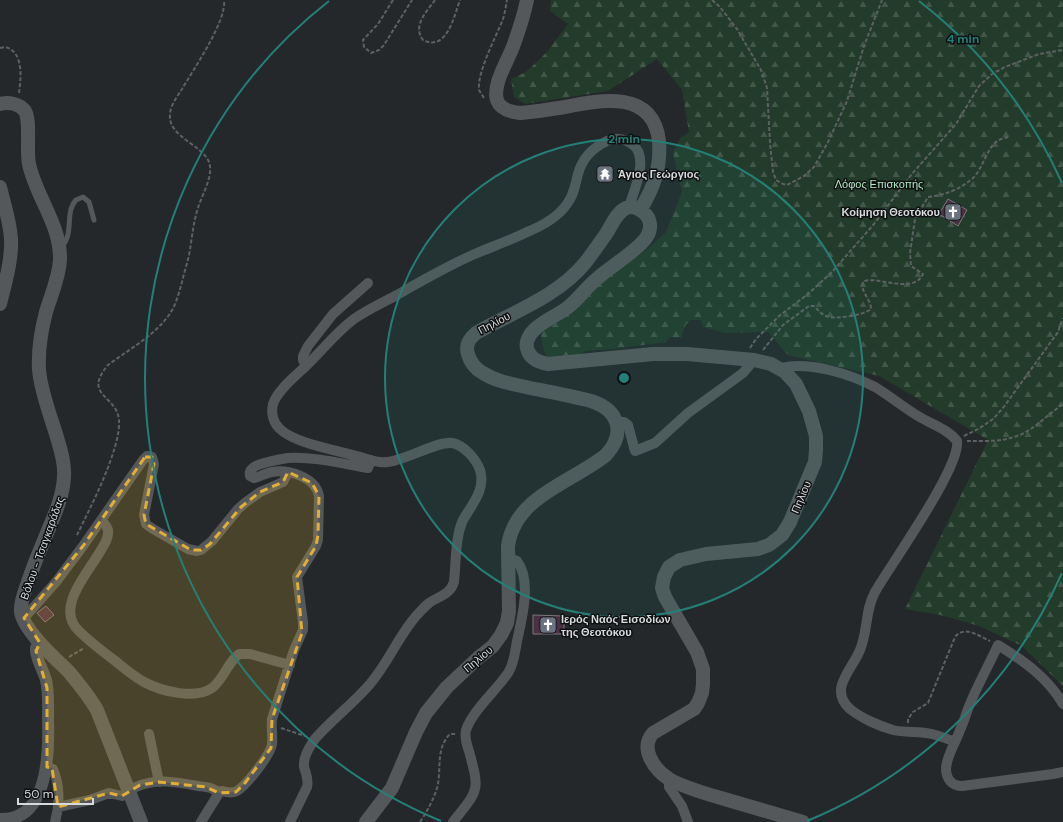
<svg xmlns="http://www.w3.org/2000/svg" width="1063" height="822" viewBox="0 0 1063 822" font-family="'DM Sans',sans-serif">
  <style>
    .forest { fill: url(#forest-firs) }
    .building { fill: #4b2f42; stroke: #7b777a }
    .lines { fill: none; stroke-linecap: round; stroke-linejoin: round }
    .path { stroke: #5e6163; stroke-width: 2; stroke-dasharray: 4 2; stroke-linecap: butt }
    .service { stroke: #54585b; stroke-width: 5 }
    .minor { stroke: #54585b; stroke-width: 10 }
    .tertiary { stroke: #54585b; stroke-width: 12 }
    .secondary { stroke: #54585b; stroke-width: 14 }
    .marked { fill: #e3ae35; fill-opacity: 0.2; stroke: #e3ae35; stroke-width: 3; stroke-dasharray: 8 5; stroke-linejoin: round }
    .ring { fill: none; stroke: #238079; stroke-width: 2 }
    .labels { text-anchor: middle; stroke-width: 3; stroke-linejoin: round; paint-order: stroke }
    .poi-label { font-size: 11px; font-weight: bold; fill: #d7dadb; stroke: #0f1012; text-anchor: start }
    .park-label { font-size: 11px; fill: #b2eac2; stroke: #0f1012 }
    .street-label { font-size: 11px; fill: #d7dadb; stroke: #0f1012 }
    .centre { fill: #238079; stroke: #0f1012; stroke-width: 2 }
    .ring-label { font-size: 12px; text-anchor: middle; font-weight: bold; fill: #238079; stroke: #0f1012; stroke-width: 3; stroke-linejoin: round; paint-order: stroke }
  </style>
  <defs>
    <pattern id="forest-firs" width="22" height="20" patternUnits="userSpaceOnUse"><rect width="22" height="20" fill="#233b2a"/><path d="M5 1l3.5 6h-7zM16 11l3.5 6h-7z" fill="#425748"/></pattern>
  </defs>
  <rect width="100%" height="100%" fill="#24282a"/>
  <path class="forest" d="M 551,0 L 1063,0 L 1063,686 L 1022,646 L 979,626 L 940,615 L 905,609 L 988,440 L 879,376 L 788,355 L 768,332 L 726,333 L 703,327 L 701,320 L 690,320 L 685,326 L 681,338 L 670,337 L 666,342 L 613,349 L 586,351 L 572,357 L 551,360 C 543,353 542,344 541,333 L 577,309 L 599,285 L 649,248 L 666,232 L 682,192 L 673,153 L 680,138 L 689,132 L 682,90 L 657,59 L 608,91 L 525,104 L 514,97 L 511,79 L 526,72 L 547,52 L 568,24 L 550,11 Z"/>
  <path class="building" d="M 948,199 L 967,210 L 958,226 L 939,214 Z
    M 46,606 L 54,615 L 45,622 L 37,613 Z
    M 533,615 L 564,616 L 564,634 L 533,634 Z"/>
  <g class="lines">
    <path class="path" d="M 393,0 L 378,24 L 363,40 L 364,47 L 371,53 L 379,50 L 384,45 L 412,0
      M 435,0 C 427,11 412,26 423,40 C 447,52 454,16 460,0
      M 712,0 L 720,7 L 737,29 L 761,70 L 767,88 L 770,143 L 773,172 L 776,180 L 783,184 L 787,185 L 804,176 L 814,167 L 828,142 L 847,101 L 864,46 L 882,0
      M 0,48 L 5,47 C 24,51 21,79 19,93
      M 484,98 L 479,90 C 477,72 496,37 503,19 C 505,12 506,6 507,0
      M 750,348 L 756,339 L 779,316 L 808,294 L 832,272 L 874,224 L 911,175 L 956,124 L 979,86 L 992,74 L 1005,67 L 1039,54 L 1063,50
      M 763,350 L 783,325 L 809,306 L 814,306 C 818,310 821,314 826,316 C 835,320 864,315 871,309 C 871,299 860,292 863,282 C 874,274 913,296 923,274 L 911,266 L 910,253 L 915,219 L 928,197 C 945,195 961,189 973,178 C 983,169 987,146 999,140 C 1002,138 1006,138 1008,137
      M 964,436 L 980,428 L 993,419 L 1003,408 L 1058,332 L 1063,318
      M 967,441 C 982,441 999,442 1014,437 C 1032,432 1047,415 1063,404
      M 77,535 C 90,508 121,449 119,420 C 117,395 82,396 108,365 C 128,350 154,336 169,315 C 176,305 179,293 182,282 C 184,273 187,264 189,255 C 192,239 193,223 198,208 C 202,194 214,176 209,162 C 202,145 170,137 170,117 C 169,107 177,97 182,89 C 193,70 227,21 224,0
      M 69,657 L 84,648
      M 908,723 L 908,719 L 913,712 L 928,703 L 955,637 C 964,625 979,636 990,641
      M 281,728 L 305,736
      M 420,822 C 427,811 433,801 437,788 C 442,770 435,749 450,734 L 457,734"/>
    <path class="service" d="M 61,247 C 75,234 64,213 76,200 L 83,197 L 89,202 L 94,220"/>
    <path class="minor" d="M 306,366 L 303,360 L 303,356 L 308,346 L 333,314 L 368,283
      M 781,368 C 809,361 850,374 875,387 C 890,396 903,407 918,416 C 931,424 948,429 957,441 C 961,467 891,564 875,592 C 865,610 868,631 860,650 C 852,670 828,689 850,709 C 861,718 879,726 893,730 C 906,733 919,731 932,734 C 940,736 948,739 955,742
      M 615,422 L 624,422 L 628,425 L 635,451 L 655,443 L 688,413 L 743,373 L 754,360
      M 101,520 C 104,523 107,526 108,530 C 109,537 105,544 101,550 C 89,572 54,608 79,631 C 90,642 102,651 114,660 C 124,668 133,676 144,682 C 161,691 195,700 212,688 C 224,679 227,663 239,654 L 250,654 L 290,665
      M 24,618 L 56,582 L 83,546 L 143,460 L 147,456 L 152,457 L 154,464 L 144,515 L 146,524 L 153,529 L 188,549 L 197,551 L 201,550 L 212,541 L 238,509 L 246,502 L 260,492 L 283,482 L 288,472
      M 1063,704 C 1048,678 1024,661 998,645 C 989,665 978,684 970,704 C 966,713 964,722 960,730 C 956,742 947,755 946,768 C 946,779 952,786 962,786 L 1053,774 L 1063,772
      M 149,734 L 159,782
      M 47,767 L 53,769 C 60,785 60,805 55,822
      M 669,778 L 669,787 L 682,806 L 688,822
      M 58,807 L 90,800 L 109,793 L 122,796 C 127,793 131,789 136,787 C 156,778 177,782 198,786 C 206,787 213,787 219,793
      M 201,822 L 219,793 L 222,791 C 227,792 232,794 237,791 C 246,786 271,754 272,744 C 273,735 271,728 272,719 L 294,650 L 303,630 L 303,622 L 297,577 L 316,546 L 318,540 L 319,496 C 316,477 288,469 272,472 C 265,473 260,477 254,478 L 250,476 C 248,468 257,465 264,463 C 272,461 280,459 288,458 C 312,456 344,464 368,468 L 371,460
      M 290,822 L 307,787 C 309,779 306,774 304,767 C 303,757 309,748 314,740 C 331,720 353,704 370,684 C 388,663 398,637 416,616 C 420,612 424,607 429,603 C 439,596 450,595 454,582 C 456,564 455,537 463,520 C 472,504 486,490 480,470 C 476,459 464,445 452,443 C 437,441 404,461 387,462 C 377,464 366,458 356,456 C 336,450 294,443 280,429 C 273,423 271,413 273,404 C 277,391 295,376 305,367 C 322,351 335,333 354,319 C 367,310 382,303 397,295 C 423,280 449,265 477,253 C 494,246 511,240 527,232 C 542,226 558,217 567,204 C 574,195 575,185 578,174 C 582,159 592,148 607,141 C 616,137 623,138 632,144 C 650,157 634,190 629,207
      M 453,822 C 479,789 480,792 469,751 C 467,745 464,737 466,730 C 473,710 496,691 508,673 C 514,664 515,652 517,641 C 522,619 532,580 517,561 L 508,557"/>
    <path class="tertiary" d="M 0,819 C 49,822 49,751 48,720 C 48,707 49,693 46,680 C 43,670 37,661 36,651 L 36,648 L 40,643"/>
    <path class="secondary" d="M 527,0 C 524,15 519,30 514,44 C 509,59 492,84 497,100 C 500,109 511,112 520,113 C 535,112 550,109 565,107 C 600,100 653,89 659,141 C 661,167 654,188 640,210
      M 0,104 C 8,102 19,103 25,111 C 31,121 26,150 29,164 C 36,197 61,225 60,260 C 59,278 51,295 46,312 C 41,331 38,349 39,369 C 40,388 50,415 56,434 C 60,448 65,462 64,477 C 63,498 53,518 45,538 C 39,552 33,567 28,582 C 25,591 20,602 21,612 C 24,631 55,658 69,672 C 79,684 89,696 97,710 L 141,822
      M 0,187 C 4,204 10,221 11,239 C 12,261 5,283 0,304
      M 366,822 L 392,788 L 416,732 L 426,713 L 447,687 L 478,658 L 493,646 L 501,635 L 507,623 L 509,611 L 508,546 C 515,496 571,483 606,455 C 626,433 619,410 591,401 C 571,396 550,392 530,388 C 514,384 497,382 483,373 C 476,369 470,362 468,354 C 465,345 469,339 476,333 C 513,312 557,297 585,263 C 592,254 599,244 606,234 C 612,225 616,213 626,208 C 631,206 636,207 640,210 C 651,216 653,228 646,238 C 637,251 611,266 599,277 C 587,286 579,299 567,308 C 556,316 543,321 534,330 C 519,346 529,361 548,364 L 653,354 L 687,354 L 754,360 L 771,364 L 785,372 L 796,384 L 809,411 L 816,436 L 816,450 L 815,462 L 790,522 L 782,535 L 769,545 L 758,549 L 706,554 L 680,560 L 669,567 L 664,577 L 662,588 L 665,597 L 697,652 L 703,669 L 703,684 L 702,693 L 698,703 L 694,709 L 653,733 C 639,749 655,770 669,779 C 685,788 704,793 721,798 C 748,806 776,814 803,822"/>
  </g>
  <path class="marked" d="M 145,457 L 152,457 L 154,464 L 144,515 L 146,524 L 191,550 L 201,550 L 210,544 L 241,507 L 260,492 L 283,482 L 288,472 L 312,483 L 319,496 L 318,535 L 316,546 L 297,577 L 302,633 L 272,719 L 271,748 L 245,783 L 236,792 L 219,793 L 206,787 L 159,782 L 140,785 L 122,796 L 109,793 L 58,807 L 52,768 L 47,767 L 47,688 L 36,651 L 40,643 L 24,618 L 83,546 Z"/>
  <circle cx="624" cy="378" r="239" fill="#238079" fill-opacity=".12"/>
  <g class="ring">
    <circle cx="624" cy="378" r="239"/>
    <path d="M1062 573A479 479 0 0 1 807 821M441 821A479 479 0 0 1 329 1M919 1A479 479 0 0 1 1062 183"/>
  </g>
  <defs>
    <symbol id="temple-square" viewBox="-11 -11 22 22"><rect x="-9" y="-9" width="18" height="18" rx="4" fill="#6b7280" stroke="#0f1012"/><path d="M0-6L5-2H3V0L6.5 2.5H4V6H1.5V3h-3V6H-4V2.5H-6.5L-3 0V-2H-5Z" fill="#fff"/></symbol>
    <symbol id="church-square" viewBox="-11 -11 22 22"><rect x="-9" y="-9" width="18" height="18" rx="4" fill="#6b7280" stroke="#0f1012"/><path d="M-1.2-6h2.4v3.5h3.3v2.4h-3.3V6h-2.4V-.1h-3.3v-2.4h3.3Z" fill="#fff"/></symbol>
  </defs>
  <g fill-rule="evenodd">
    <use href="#temple-square" x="595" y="164" width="20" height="20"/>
    <use href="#church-square" x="943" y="202" width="20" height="20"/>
    <use href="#church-square" x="538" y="615" width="20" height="20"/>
  </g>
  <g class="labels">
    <g class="poi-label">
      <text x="618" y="178">Άγιος Γεώργιος</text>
      <text x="940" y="216" text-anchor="end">Κοίμηση Θεοτόκου</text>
      <text x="561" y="623">Ιερός Ναός Εισοδίων<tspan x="561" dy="13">της Θεοτόκου</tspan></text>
    </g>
    <g class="park-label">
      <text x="879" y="188">Λόφος Επισκοπής</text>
    </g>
    <g class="street-label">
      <text transform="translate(494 323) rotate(-28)" y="4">Πηλίου</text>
      <text transform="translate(801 497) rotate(-67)" y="4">Πηλίου</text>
      <text transform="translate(42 548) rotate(-70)" y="4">Βόλου - Τσαγκαράδας</text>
      <text transform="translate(478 659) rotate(-40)" y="4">Πηλίου</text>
    </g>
  </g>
  <circle cx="624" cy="378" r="6" class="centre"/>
  <g class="ring-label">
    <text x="963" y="43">4 min</text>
    <text x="624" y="143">2 min</text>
  </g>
  <path d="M18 798v6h75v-6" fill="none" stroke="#d7dadb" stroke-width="2"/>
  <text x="24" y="798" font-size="12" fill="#d7dadb" stroke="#0f1012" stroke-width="3" paint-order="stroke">50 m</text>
</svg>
